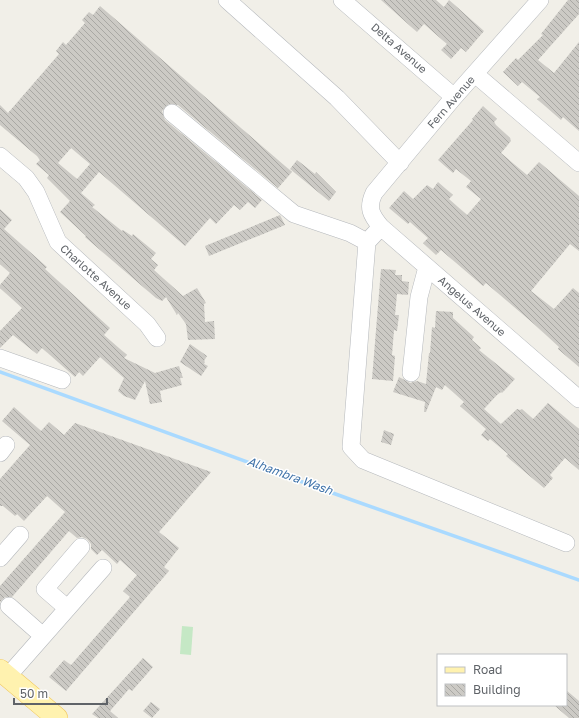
<svg xmlns="http://www.w3.org/2000/svg" width="579" height="718" viewBox="0 0 579 718" font-family="'Golos Text',sans-serif">
  <style>
    .pitch { fill: #c5e8c5 }
    .lines { fill: none; stroke-linecap: round; stroke-linejoin: round }
    .stream { stroke: #aadaff; stroke-width: 3.5 }
    .building { fill: url(#building-back-hatch); fill-rule: evenodd }
    .minor-casing { stroke: #b5b8bc; stroke-width: 18 }
    .major-casing { stroke: #f2c960; stroke-width: 22 }
    .minor { stroke: #fff; stroke-width: 17 }
    .major { stroke: #fff2af; stroke-width: 21 }
    .labels { text-anchor: middle; stroke-width: 3; stroke-linejoin: round; paint-order: stroke }
    .street-label { font-size: 11px; fill: #5f6368; stroke: #fff }
    .water-label { font-size: 12px; font-style: italic; fill: #4174aa; stroke: #fff }
  </style>
  <defs>
    <pattern id="building-back-hatch" width="6" height="6" patternUnits="userSpaceOnUse"><rect width="6" height="6" fill="#cccac5"/><path d="M-1 5l2 2M0 0l6 6M5-1l2 2" fill="none" stroke="#a9a8a4"/></pattern>
  </defs>
  <rect width="100%" height="100%" fill="#f1efe8"/>
  <path class="pitch" d="M 182,626 L 193,627 L 191,655 L 180,654 Z"/>
  <g class="lines">
    <path class="stream" d="M 0,372 L 352,500 L 579,580"/>
  </g>
  <path class="building" d="M 381,0 L 436,0 L 444,7 L 449,0 L 484,31 L 466,52 L 461,48 L 451,59 L 441,50 L 447,44 L 424,24 L 417,32 Z
    M 568,0 L 579,0 L 579,14 L 538,60 L 554,73 L 579,42 L 579,131 L 563,117 L 561,120 L 537,99 L 540,97 L 522,82 L 518,86 L 503,72 L 516,58 L 518,60 L 543,35 L 541,34 Z
    M 100,6 L 292,172 L 278,188 L 178,105 L 169,104 L 162,111 L 165,120 L 262,200 L 255,208 L 248,202 L 240,210 L 234,205 L 216,224 L 210,218 L 185,246 L 99,172 L 81,193 L 95,205 L 92,207 L 122,231 L 123,230 L 132,236 L 133,234 L 156,253 L 151,259 L 158,265 L 154,270 L 183,296 L 197,288 L 206,303 L 204,304 L 205,322 L 214,321 L 215,339 L 188,340 L 186,324 L 178,313 L 177,315 L 166,297 L 162,301 L 156,298 L 85,237 L 86,236 L 60,212 L 70,201 L 47,178 L 49,175 L 36,164 L 40,160 L 37,156 L 0,125 L 0,105 L 8,113 L 59,54 L 56,51 L 63,42 L 66,45 L 85,23 L 82,20 L 89,12 L 93,15 ZM 71,148 L 90,164 L 77,179 L 58,163 Z
    M 483,106 L 497,119 L 494,122 L 496,125 L 510,138 L 511,141 L 501,153 L 527,175 L 539,162 L 579,196 L 579,251 L 570,244 L 531,291 L 554,309 L 573,288 L 579,293 L 579,367 L 558,349 L 559,347 L 534,324 L 486,283 L 483,286 L 441,250 L 436,255 L 423,243 L 428,238 L 410,222 L 408,224 L 389,208 L 404,191 L 413,199 L 427,185 L 433,189 L 438,182 L 453,195 L 449,199 L 467,215 L 481,199 L 466,187 L 471,181 L 456,169 L 453,173 L 438,160 L 473,120 L 472,119 Z
    M 297,160 L 315,174 L 316,172 L 336,192 L 329,201 L 290,169 Z
    M 0,209 L 12,220 L 4,229 L 47,267 L 45,269 L 110,328 L 104,335 L 127,355 L 124,358 L 155,373 L 179,366 L 183,378 L 180,378 L 182,385 L 160,391 L 162,402 L 150,404 L 145,381 L 135,400 L 124,396 L 118,391 L 124,378 L 100,357 L 83,376 L 79,372 L 75,377 L 42,348 L 37,354 L 13,335 L 0,348 L 0,331 L 22,308 L 0,288 L 0,285 L 10,273 L 0,264 Z
    M 280,215 L 285,225 L 209,256 L 205,246 Z
    M 381,269 L 396,270 L 395,275 L 402,275 L 402,281 L 409,282 L 408,295 L 397,294 L 395,315 L 399,315 L 397,331 L 394,330 L 392,355 L 395,356 L 393,381 L 372,379 Z
    M 436,311 L 453,312 L 453,318 L 474,337 L 472,340 L 481,348 L 479,350 L 515,379 L 502,393 L 501,392 L 497,395 L 484,409 L 501,424 L 517,409 L 520,410 L 522,409 L 533,419 L 548,403 L 579,429 L 579,470 L 565,458 L 550,475 L 553,478 L 544,488 L 506,456 L 508,454 L 490,439 L 488,441 L 481,435 L 486,429 L 460,406 L 464,402 L 445,385 L 442,390 L 436,387 L 426,412 L 424,412 L 425,402 L 393,392 L 399,377 L 410,383 L 417,381 L 426,384 L 429,353 L 430,353 L 432,327 L 435,328 Z
    M 190,344 L 207,356 L 204,361 L 205,362 L 204,364 L 208,366 L 201,376 L 180,362 Z
    M 14,407 L 41,431 L 49,422 L 64,435 L 75,423 L 211,472 L 159,532 L 179,548 L 164,567 L 169,571 L 66,691 L 49,677 L 64,660 L 71,665 L 130,597 L 123,591 L 137,575 L 120,560 L 117,564 L 102,550 L 97,555 L 91,549 L 91,544 L 87,539 L 82,537 L 77,538 L 69,531 L 12,597 L 5,597 L 0,602 L 0,586 L 65,512 L 47,496 L 24,521 L 17,514 L 15,516 L 3,506 L 0,506 L 0,479 L 30,445 L 2,421 Z
    M 384,430 L 394,434 L 391,445 L 381,442 Z
    M 143,658 L 153,667 L 132,691 L 129,689 L 110,711 L 118,718 L 98,718 L 92,714 Z
    M 566,690 L 579,701 L 579,718 L 569,718 L 554,705 L 566,705 Z
    M 151,702 L 160,709 L 152,718 L 143,711 Z"/>
  <g class="lines">
    <defs>
      <path id="minor" d="M 227,0 L 337,98 L 400,163
        M 342,0 L 454,97
        M 540,0 L 454,97 L 374,193 C 367,208 371,215 381,227 L 579,399
        M 475,74 L 579,163
        M 172,113 L 294,214 L 350,233 L 367,242
        M 0,156 L 26,178 L 36,192 L 58,242 L 147,324 L 157,338
        M 381,227 L 367,242 L 351,447 L 363,460 L 566,543
        M 0,358 L 62,380
        M 411,373 L 419,297 L 427,267
        M 0,453 L 6,445
        M 0,558 L 20,535
        M 9,606 L 43,636
        M 67,608 L 45,589 L 81,547
        M 8,676 L 103,568"/>
      <path id="major" d="M 0,670 L 57,718"/>
    </defs>
    <use href="#minor" class="minor-casing"/>
    <use href="#major" class="major-casing"/>
    <use href="#minor" class="minor"/>
    <use href="#major" class="major"/>
  </g>
  <g class="labels">
    <g class="street-label">
      <text transform="translate(399 48) rotate(41)" y="4">Delta Avenue</text>
      <text transform="translate(451 102) rotate(-49)" y="4">Fern Avenue</text>
      <text transform="translate(96 277) rotate(42)" y="4">Charlotte Avenue</text>
      <text transform="translate(472 306) rotate(41)" y="4">Angelus Avenue</text>
    </g>
    <g class="water-label">
      <text transform="translate(290 476) rotate(20)" y="4">Alhambra Wash</text>
    </g>
  </g>
  <rect x="437" y="654" width="130" height="52" fill="#ffffff" stroke="#bfc1c3"/>
  <rect x="445" y="667" width="20" height="6" fill="#fff2af" stroke="#bfc1c3"/>
  <text x="473" y="674" font-size="12" fill="#5f6368">Road</text>
  <rect x="445" y="684" width="20" height="12" fill="url(#building-back-hatch)" stroke="#bfc1c3"/>
  <text x="473" y="694" font-size="12" fill="#5f6368">Building</text>
  <path d="M14 698v6h93v-6" fill="none" stroke="#5f6368" stroke-width="2"/>
  <text x="20" y="698" font-size="12" fill="#5f6368" stroke="#ffffff" stroke-width="3" paint-order="stroke">50 m</text>
</svg>
